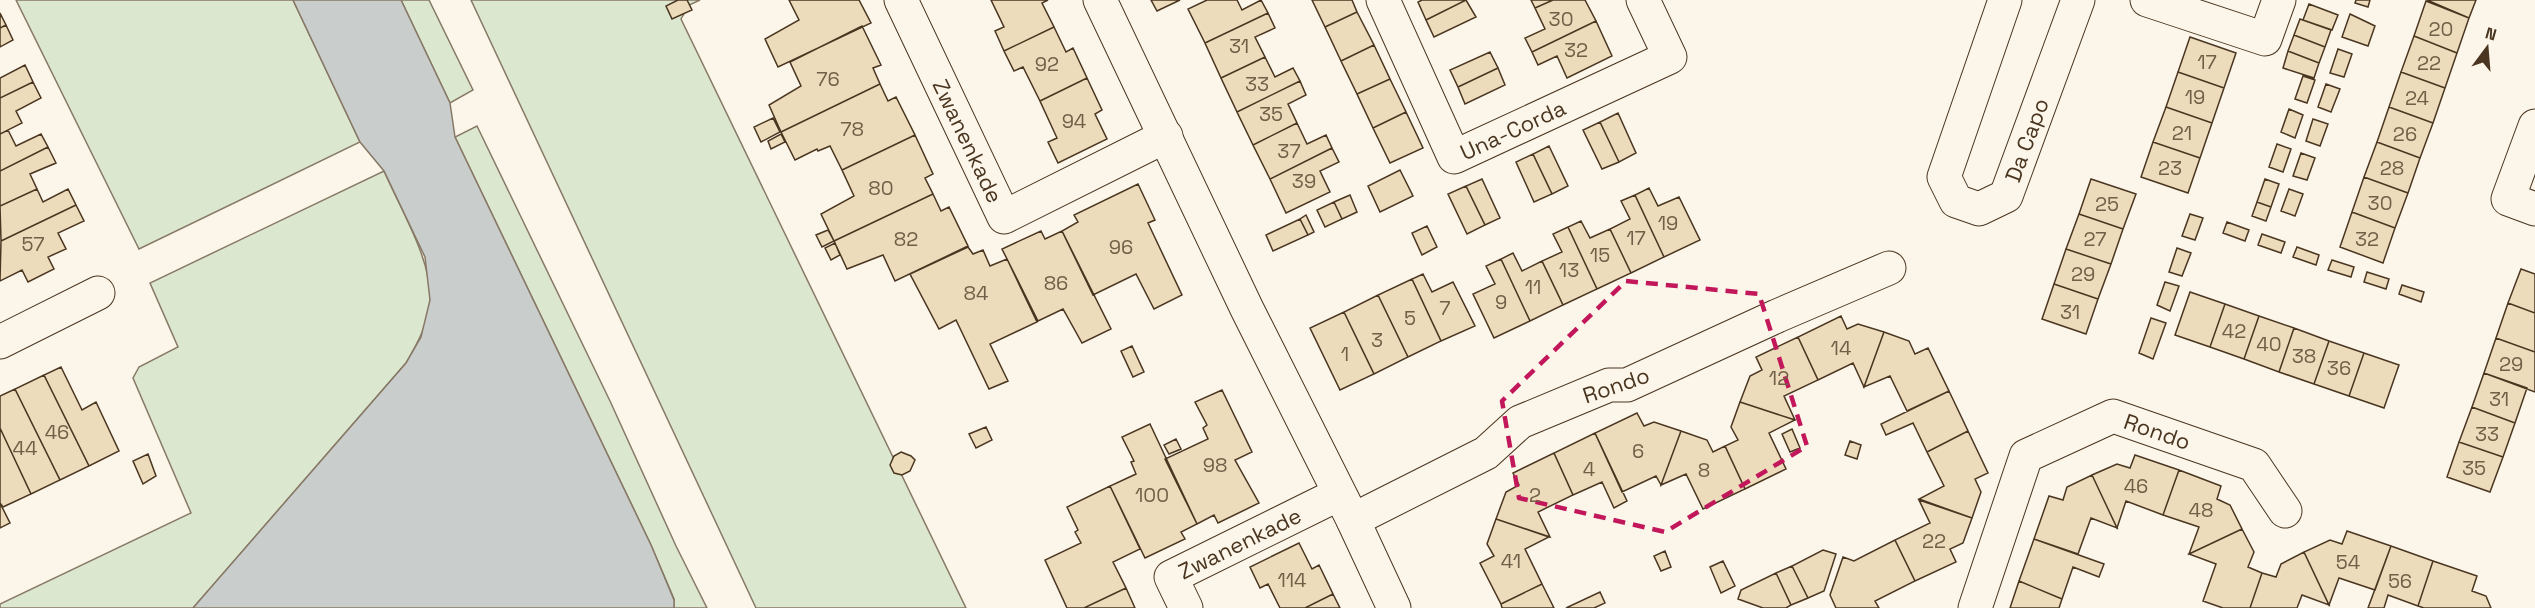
<svg xmlns="http://www.w3.org/2000/svg" width="2535" height="608" viewBox="0 0 2535 608" font-family="'Space Grotesk',sans-serif">
  <style>
    .green { fill: #dce7d0; stroke: #887966; stroke-width: 1.5 }
    .water { fill: #c9cecd; stroke: #887966; stroke-width: 1.5 }
    .building { fill: #ecdcbc; stroke: #4a3520; stroke-width: 1.5 }
    .lines { fill: none; stroke-linecap: round; stroke-linejoin: round }
    .minor-casing { stroke: #4a3520; stroke-width: 35 }
    .minor { stroke: #fbf6e9; stroke-width: 33 }
    .marked { fill: none; stroke: #c2185b; stroke-width: 4.5; stroke-dasharray: 12 8; stroke-linejoin: round }
    .labels { text-anchor: middle; stroke-width: 4.5; stroke-linejoin: round; paint-order: stroke }
    .number-label { font-size: 20px; fill: #725f47 }
    .street-label { font-size: 22px; fill: #4a3520; stroke: #fbf6e9 }
  </style>
  <rect width="100%" height="100%" fill="#fbf6e9"/>
  <path class="green" d="M 16,0 L 293,0 L 360,142 L 139,249 Z
    M 401,0 L 429,0 L 473,90 L 450,103 Z
    M 471,0 L 700,0 L 689,5 L 681,19 L 966,608 L 756,608 Z
    M 477,126 L 610,401 L 676,546 L 707,608 L 674,608 L 674,599 L 651,545 L 455,137 Z
    M 384,171 C 400,208 432,260 430,300 C 429,323 417,344 406,363 L 193,608 L 0,608 L 0,604 L 191,513 L 133,378 L 139,367 L 178,347 L 150,283 Z"/>
  <path class="water" d="M 293,0 L 401,0 L 450,103 L 455,137 L 651,545 L 674,600 L 674,608 L 193,608 L 406,363 L 421,337 L 430,300 L 425,257 L 384,171 L 360,142 Z"/>
  <path class="building" d="M 678,0 L 687,0 L 692,10 L 672,19 L 666,6 Z
    M 789,0 L 859,0 L 871,23 L 778,67 L 765,39 L 799,20 Z
    M 991,0 L 1048,0 L 1042,3 L 1054,27 L 1004,51 L 995,31 L 1004,27 Z
    M 1151,0 L 1180,0 L 1157,11 Z
    M 1207,0 L 1237,0 L 1242,10 L 1261,0 L 1268,13 L 1205,43 L 1188,9 Z
    M 1312,0 L 1352,0 L 1357,12 L 1325,27 Z
    M 1422,0 L 1466,0 L 1426,20 L 1418,2 Z
    M 1466,0 L 1476,17 L 1434,37 L 1426,20 Z
    M 1531,0 L 1553,0 L 1535,8 Z
    M 1553,0 L 1585,0 L 1596,21 L 1532,52 L 1525,38 L 1545,29 L 1535,8 Z
    M 2356,0 L 2370,0 L 2368,7 L 2355,3 Z
    M 2427,0 L 2476,0 L 2469,18 Z
    M 2426,1 L 2469,18 L 2457,53 L 2414,36 Z
    M 2309,4 L 2338,15 L 2332,30 L 2303,20 Z
    M 1357,12 L 1374,45 L 1341,61 L 1325,27 Z
    M 0,13 L 6,25 L 0,28 Z
    M 1268,13 L 1275,28 L 1255,37 L 1265,57 L 1221,78 L 1205,43 Z
    M 2350,14 L 2375,26 L 2368,46 L 2342,37 Z
    M 2300,19 L 2331,30 L 2325,47 L 2294,35 Z
    M 1596,21 L 1612,56 L 1567,78 L 1557,56 L 1538,65 L 1532,52 Z
    M 6,25 L 13,40 L 0,47 L 0,28 Z
    M 862,26 L 881,65 L 873,68 L 880,84 L 781,132 L 769,105 L 801,86 L 790,62 Z
    M 1054,27 L 1066,52 L 1073,48 L 1087,78 L 1040,101 L 1023,67 L 1014,71 L 1004,51 Z
    M 2294,35 L 2325,47 L 2319,63 L 2288,51 Z
    M 2414,36 L 2457,53 L 2445,88 L 2401,72 Z
    M 2190,37 L 2236,53 L 2224,88 L 2178,72 Z
    M 1374,45 L 1390,79 L 1357,94 L 1341,61 Z
    M 2338,49 L 2352,54 L 2344,77 L 2330,73 Z
    M 2288,51 L 2319,63 L 2314,78 L 2283,68 Z
    M 1490,52 L 1498,68 L 1458,87 L 1450,70 Z
    M 1265,57 L 1275,77 L 1293,68 L 1300,81 L 1237,112 L 1221,78 Z
    M 25,65 L 33,82 L 0,98 L 0,78 Z
    M 1498,68 L 1505,85 L 1465,104 L 1458,87 Z
    M 2178,72 L 2224,88 L 2212,123 L 2166,107 Z
    M 2401,72 L 2445,88 L 2433,123 L 2389,107 Z
    M 2303,76 L 2315,80 L 2307,103 L 2295,99 Z
    M 1087,78 L 1102,110 L 1095,114 L 1107,139 L 1058,163 L 1048,142 L 1057,138 L 1040,101 Z
    M 1390,79 L 1406,112 L 1373,128 L 1357,94 Z
    M 1300,81 L 1306,95 L 1288,104 L 1297,123 L 1253,145 L 1237,112 Z
    M 33,82 L 41,98 L 16,111 L 22,123 L 0,134 L 0,98 Z
    M 880,84 L 888,101 L 896,97 L 915,135 L 842,170 L 830,146 L 818,151 L 817,149 L 795,160 L 781,132 Z
    M 2326,84 L 2340,89 L 2331,112 L 2318,107 Z
    M 2166,107 L 2212,123 L 2200,158 L 2153,142 Z
    M 2389,107 L 2433,123 L 2420,158 L 2377,142 Z
    M 2289,109 L 2303,115 L 2295,138 L 2281,132 Z
    M 1406,112 L 1423,148 L 1390,163 L 1373,128 Z
    M 1618,113 L 1636,153 L 1619,162 L 1600,122 Z
    M 773,118 L 780,132 L 761,142 L 754,127 Z
    M 2313,119 L 2328,124 L 2320,146 L 2306,141 Z
    M 1600,122 L 1619,162 L 1602,169 L 1583,130 Z
    M 1297,123 L 1307,144 L 1326,135 L 1332,148 L 1270,179 L 1253,145 Z
    M 8,130 L 16,146 L 41,134 L 48,147 L 0,171 L 0,134 Z
    M 781,134 L 785,142 L 771,149 L 768,141 Z
    M 915,135 L 933,174 L 925,178 L 933,194 L 834,241 L 821,214 L 854,196 L 842,170 Z
    M 2153,142 L 2200,158 L 2188,193 L 2141,177 Z
    M 2377,142 L 2420,158 L 2408,193 L 2364,177 Z
    M 2277,144 L 2291,149 L 2283,172 L 2269,167 Z
    M 1549,146 L 1568,186 L 1552,194 L 1533,154 Z
    M 48,147 L 56,163 L 30,174 L 37,189 L 0,206 L 0,171 Z
    M 1332,148 L 1339,162 L 1320,171 L 1330,192 L 1286,213 L 1270,179 Z
    M 2301,153 L 2315,158 L 2307,180 L 2293,176 Z
    M 1533,154 L 1552,194 L 1534,202 L 1516,162 Z
    M 1400,170 L 1413,196 L 1380,212 L 1368,186 Z
    M 2364,177 L 2408,193 L 2395,228 L 2352,212 Z
    M 1482,179 L 1500,218 L 1485,225 L 1466,186 Z
    M 2091,179 L 2136,194 L 2123,229 L 2079,214 Z
    M 2265,179 L 2279,184 L 2271,207 L 2257,202 Z
    M 1138,184 L 1155,220 L 1148,223 L 1182,295 L 1154,309 L 1136,274 L 1093,295 L 1062,231 L 1078,222 L 1074,215 Z
    M 1466,186 L 1485,225 L 1467,234 L 1448,194 Z
    M 1649,188 L 1658,206 L 1679,197 L 1700,240 L 1664,257 L 1635,195 Z
    M 37,189 L 43,202 L 68,189 L 76,205 L 1,241 L 0,206 Z
    M 2289,189 L 2303,194 L 2295,216 L 2281,211 Z
    M 933,194 L 941,211 L 949,207 L 968,246 L 895,281 L 883,255 L 847,269 L 834,241 Z
    M 1350,195 L 1357,212 L 1342,219 L 1334,202 Z
    M 1635,195 L 1664,257 L 1631,273 L 1610,229 L 1630,219 L 1621,201 Z
    M 1334,202 L 1342,219 L 1325,227 L 1317,210 Z
    M 2257,202 L 2271,207 L 2266,221 L 2252,216 Z
    M 76,205 L 84,221 L 58,233 L 66,249 L 48,257 L 54,269 L 28,282 L 22,270 L 0,281 L 1,241 Z
    M 2352,212 L 2395,228 L 2383,263 L 2340,247 Z
    M 2079,214 L 2123,229 L 2111,264 L 2066,249 Z
    M 2190,214 L 2203,218 L 2195,240 L 2182,236 Z
    M 1306,215 L 1314,232 L 1308,235 L 1300,219 Z
    M 1300,219 L 1308,235 L 1273,251 L 1266,235 Z
    M 1581,221 L 1590,238 L 1610,229 L 1631,273 L 1597,289 L 1568,227 Z
    M 2227,222 L 2249,230 L 2245,241 L 2223,233 Z
    M 1427,226 L 1437,247 L 1422,255 L 1412,233 Z
    M 1568,227 L 1597,289 L 1563,305 L 1542,261 L 1562,252 L 1553,234 Z
    M 828,230 L 834,241 L 822,247 L 816,235 Z
    M 1041,231 L 1045,239 L 1062,231 L 1111,329 L 1082,343 L 1063,309 L 1038,321 L 1002,249 Z
    M 2262,234 L 2285,242 L 2281,253 L 2258,245 Z
    M 835,243 L 840,255 L 831,260 L 825,248 Z
    M 968,247 L 973,254 L 983,250 L 990,266 L 1007,259 L 1037,322 L 990,344 L 1008,381 L 989,389 L 956,320 L 939,329 L 910,274 Z
    M 2297,247 L 2319,255 L 2316,265 L 2293,257 Z
    M 2177,248 L 2191,253 L 2182,276 L 2169,272 Z
    M 2066,249 L 2111,264 L 2098,299 L 2054,284 Z
    M 1513,253 L 1522,271 L 1542,261 L 1563,305 L 1530,321 L 1501,259 Z
    M 1501,259 L 1530,321 L 1494,338 L 1473,294 L 1495,284 L 1486,266 Z
    M 2332,260 L 2354,267 L 2351,277 L 2328,270 Z
    M 2521,269 L 2535,274 L 2535,313 L 2508,303 Z
    M 2367,272 L 2389,279 L 2386,289 L 2364,282 Z
    M 1423,274 L 1432,292 L 1453,282 L 1475,326 L 1441,341 L 1412,279 Z
    M 1412,279 L 1441,341 L 1408,357 L 1378,295 Z
    M 2165,282 L 2179,286 L 2170,311 L 2157,305 Z
    M 2054,284 L 2098,299 L 2086,334 L 2042,319 Z
    M 2402,285 L 2424,292 L 2421,302 L 2399,294 Z
    M 2190,292 L 2225,304 L 2210,347 L 2175,335 Z
    M 1378,295 L 1408,357 L 1374,374 L 1344,312 Z
    M 2508,303 L 2535,313 L 2535,352 L 2496,338 Z
    M 2225,304 L 2259,316 L 2244,359 L 2210,347 Z
    M 1344,312 L 1374,374 L 1340,390 L 1310,328 Z
    M 1841,316 L 1847,329 L 1858,324 L 1884,332 L 1864,387 L 1853,363 L 1818,380 L 1798,337 Z
    M 2259,316 L 2294,328 L 2279,372 L 2244,359 Z
    M 2151,318 L 2166,323 L 2153,359 L 2139,353 Z
    M 2294,328 L 2329,341 L 2314,384 L 2279,372 Z
    M 1884,332 L 1909,341 L 1915,354 L 1928,348 L 1949,391 L 1907,411 L 1890,376 L 1864,387 Z
    M 1798,337 L 1818,380 L 1784,396 L 1795,420 L 1740,402 L 1750,376 L 1762,370 L 1756,357 Z
    M 2496,338 L 2535,352 L 2535,392 L 2484,373 Z
    M 2329,341 L 2364,353 L 2349,396 L 2314,384 Z
    M 1132,346 L 1144,372 L 1133,377 L 1121,351 Z
    M 2364,353 L 2399,365 L 2384,408 L 2349,396 Z
    M 61,367 L 82,410 L 96,402 L 119,451 L 89,466 L 44,375 Z
    M 2484,373 L 2527,388 L 2515,423 L 2472,407 Z
    M 44,375 L 89,466 L 60,480 L 15,389 Z
    M 15,389 L 60,480 L 31,494 L 0,428 L 0,396 Z
    M 1222,390 L 1252,452 L 1235,460 L 1259,503 L 1218,523 L 1214,515 L 1197,524 L 1165,459 L 1208,439 L 1203,428 L 1207,425 L 1195,402 Z
    M 1949,391 L 1968,431 L 1927,452 L 1913,423 L 1886,435 L 1881,424 Z
    M 1740,402 L 1795,420 L 1769,433 L 1786,469 L 1745,489 L 1725,446 L 1738,440 L 1731,427 Z
    M 2472,407 L 2515,423 L 2503,457 L 2459,442 Z
    M 1637,413 L 1644,426 L 1654,422 L 1681,431 L 1661,485 L 1656,476 L 1622,492 L 1595,433 Z
    M 1150,424 L 1197,524 L 1181,532 L 1185,539 L 1145,558 L 1110,486 L 1136,474 L 1131,462 L 1134,461 L 1122,437 Z
    M 986,427 L 992,440 L 976,448 L 969,434 Z
    M 0,428 L 31,494 L 3,507 L 0,503 Z
    M 1792,429 L 1800,448 L 1790,452 L 1782,434 Z
    M 1681,431 L 1707,440 L 1713,452 L 1725,446 L 1745,489 L 1703,509 L 1686,474 L 1661,485 Z
    M 1968,431 L 1988,473 L 1975,479 L 1981,492 L 1972,518 L 1919,499 L 1944,486 L 1927,452 Z
    M 1595,433 L 1627,501 L 1614,508 L 1602,482 L 1573,495 L 1554,453 Z
    M 1176,439 L 1181,449 L 1169,454 L 1164,445 Z
    M 1850,441 L 1861,445 L 1857,459 L 1845,455 Z
    M 2459,442 L 2503,457 L 2490,492 L 2447,477 Z
    M 901,452 L 911,456 L 915,460 L 910,471 L 902,475 L 894,473 L 890,465 L 894,456 Z
    M 1554,453 L 1573,495 L 1538,512 L 1550,537 L 1496,519 L 1506,492 L 1519,485 L 1513,473 Z
    M 148,454 L 156,476 L 143,484 L 133,461 Z
    M 2135,455 L 2179,470 L 2163,515 L 2126,501 L 2117,528 L 2092,475 L 2117,464 L 2130,468 Z
    M 2179,470 L 2221,486 L 2217,499 L 2230,505 L 2242,529 L 2189,554 L 2199,527 L 2163,515 Z
    M 2092,475 L 2117,528 L 2091,518 L 2078,554 L 2034,539 L 2049,496 L 2063,500 L 2067,487 Z
    M 1110,486 L 1140,549 L 1113,562 L 1126,588 L 1084,608 L 1067,608 L 1045,560 L 1081,543 L 1075,532 L 1078,530 L 1067,507 Z
    M 1919,500 L 1972,518 L 1963,543 L 1950,549 L 1956,562 L 1915,581 L 1895,540 L 1930,523 Z
    M 0,503 L 10,523 L 0,528 Z
    M 1496,519 L 1549,537 L 1525,549 L 1542,584 L 1501,604 L 1480,563 L 1494,556 L 1487,544 Z
    M 2242,529 L 2254,552 L 2248,567 L 2262,573 L 2250,608 L 2223,608 L 2203,601 L 2216,564 L 2189,554 Z
    M 2347,531 L 2391,546 L 2375,590 L 2339,578 L 2329,605 L 2304,552 L 2330,540 L 2342,544 Z
    M 2034,539 L 2104,564 L 2099,577 L 2073,567 L 2062,599 L 2019,581 Z
    M 1895,540 L 1915,581 L 1875,601 L 1879,608 L 1836,608 L 1830,595 L 1843,557 L 1854,561 Z
    M 1299,543 L 1312,569 L 1319,565 L 1333,594 L 1305,608 L 1280,608 L 1268,584 L 1260,588 L 1250,567 Z
    M 2391,546 L 2433,561 L 2418,606 L 2388,595 L 2384,608 L 2368,608 Z
    M 1823,550 L 1836,554 L 1824,591 L 1808,598 L 1792,566 Z
    M 1665,551 L 1671,567 L 1661,571 L 1654,556 Z
    M 2304,552 L 2329,605 L 2302,595 L 2297,608 L 2250,608 L 2262,573 L 2276,577 L 2281,564 Z
    M 1723,561 L 1735,586 L 1721,593 L 1710,567 Z
    M 2433,561 L 2477,576 L 2472,591 L 2486,596 L 2491,608 L 2424,608 L 2418,606 Z
    M 1792,566 L 1808,598 L 1791,605 L 1776,573 Z
    M 1776,573 L 1791,605 L 1786,608 L 1763,608 L 1738,599 L 1741,590 Z
    M 2019,581 L 2062,599 L 2059,608 L 2010,608 Z
    M 1542,584 L 1554,608 L 1502,608 L 1501,604 Z
    M 1126,588 L 1135,608 L 1084,608 Z
    M 1600,592 L 1605,603 L 1594,608 L 1566,608 Z
    M 1333,594 L 1340,608 L 1305,608 Z"/>
  <g class="lines">
    <defs>
      <g id="minor">
        <path id="s1" d="M 901,0 L 1004,217 L 1166,136"/>
        <path d="M 1100,0 L 1247,309 L 1353,520 L 1394,608"/>
        <path id="s2" d="M 1383,0 L 1454,157 L 1670,57 L 1643,0"/>
        <path id="s3" d="M 2005,0 L 1944,177 L 1956,201 L 1979,209 L 2006,196 L 2078,0"/>
        <path d="M 2147,0 L 2265,39 L 2279,0"/>
        <path d="M 2535,126 L 2508,199 L 2535,209"/>
        <path d="M 0,342 L 98,293"/>
        <path d="M 1353,520 L 1486,453 L 1520,422 L 1609,385 L 1627,385 L 1777,316 L 1889,268"/>
        <path id="s4" d="M 1186,608 L 1171,577 L 1339,494"/>
        <path id="s5" d="M 1975,608 L 2026,456 L 2113,416 L 2254,465 L 2285,511"/>
      </g>
    </defs>
    <use href="#minor" class="minor-casing"/>
    <use href="#minor" class="minor"/>
  </g>
  <path class="marked" d="M 1626,281 L 1759,294 L 1807,446 L 1665,532 L 1519,498 L 1502,401 Z"/>
  <g class="labels">
    <g class="number-label">
      <text x="1561" y="26">30</text>
      <text x="2441" y="36">20</text>
      <text x="1239" y="53">31</text>
      <text x="1576" y="57">32</text>
      <text x="2207" y="69">17</text>
      <text x="2429" y="70">22</text>
      <text x="1047" y="71">92</text>
      <text x="828" y="86">76</text>
      <text x="1257" y="91">33</text>
      <text x="2195" y="104">19</text>
      <text x="2417" y="105">24</text>
      <text x="1271" y="121">35</text>
      <text x="1074" y="128">94</text>
      <text x="852" y="136">78</text>
      <text x="2182" y="140">21</text>
      <text x="2405" y="141">26</text>
      <text x="1289" y="158">37</text>
      <text x="2170" y="175">23</text>
      <text x="2392" y="175">28</text>
      <text x="1304" y="188">39</text>
      <text x="881" y="195">80</text>
      <text x="2380" y="210">30</text>
      <text x="2107" y="211">25</text>
      <text x="1668" y="230">19</text>
      <text x="1636" y="245">17</text>
      <text x="906" y="246">82</text>
      <text x="2095" y="246">27</text>
      <text x="2367" y="246">32</text>
      <text x="33" y="251">57</text>
      <text x="1121" y="254">96</text>
      <text x="1600" y="262">15</text>
      <text x="1569" y="277">13</text>
      <text x="2083" y="281">29</text>
      <text x="1056" y="290">86</text>
      <text x="1533" y="294">11</text>
      <text x="976" y="300">84</text>
      <text x="1501" y="309">9</text>
      <text x="1445" y="315">7</text>
      <text x="2070" y="319">31</text>
      <text x="1410" y="325">5</text>
      <text x="2234" y="338">42</text>
      <text x="1377" y="347">3</text>
      <text x="2269" y="351">40</text>
      <text x="1841" y="355">14</text>
      <text x="1345" y="361">1</text>
      <text x="2304" y="363">38</text>
      <text x="2511" y="371">29</text>
      <text x="2339" y="375">36</text>
      <text x="1779" y="385">12</text>
      <text x="2499" y="406">31</text>
      <text x="57" y="439">46</text>
      <text x="2487" y="441">33</text>
      <text x="25" y="455">44</text>
      <text x="1638" y="458">6</text>
      <text x="1215" y="472">98</text>
      <text x="2474" y="475">35</text>
      <text x="1589" y="476">4</text>
      <text x="1704" y="477">8</text>
      <text x="2136" y="493">46</text>
      <text x="1152" y="502">100</text>
      <text x="1535" y="502">2</text>
      <text x="2201" y="517">48</text>
      <text x="1934" y="548">22</text>
      <text x="1511" y="568">41</text>
      <text x="2348" y="569">54</text>
      <text x="1292" y="587">114</text>
      <text x="2400" y="588">56</text>
    </g>
    <g class="street-label">
      <text dy="8" stroke="none"><textPath href="#s2" startOffset="237">Una-Corda</textPath></text>
      <text dy="8" stroke="none"><textPath href="#s3" startOffset="328">Da Capo</textPath></text>
      <text dy="8" stroke="none"><textPath href="#s1" startOffset="156">Zwanenkade</textPath></text>
      <text transform="translate(1616 385) rotate(-19)" y="8">Rondo</text>
      <text dy="8" stroke="none"><textPath href="#s5" startOffset="303">Rondo</textPath></text>
      <text dy="8" stroke="none"><textPath href="#s4" startOffset="111">Zwanenkade</textPath></text>
    </g>
  </g>
  <g transform="translate(2487 48) rotate(16)" stroke="#fbf6e9" stroke-width="4.5" paint-order="stroke">
  <path d="M0-4.5L10 22L0 15L-10 22Z" fill="#4a3520"/>
  <text y="-9" font-size="16" font-weight="bold" text-anchor="middle" fill="#4a3520">N</text>
  </g>
</svg>
